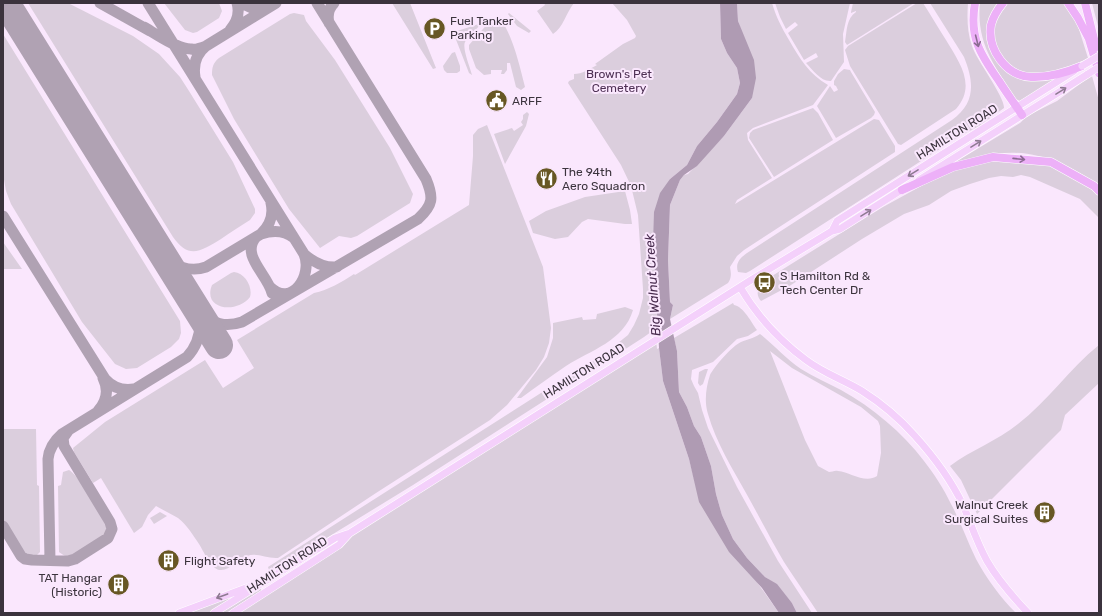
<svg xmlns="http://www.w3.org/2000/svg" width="1102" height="616" viewBox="0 0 1102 616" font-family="Rubik,sans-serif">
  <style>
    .green { fill: #dbcedd; fill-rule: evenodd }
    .water { fill: #af9bb3 }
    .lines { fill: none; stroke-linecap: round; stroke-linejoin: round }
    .taxiway { stroke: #b0a2b3; stroke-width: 11 }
    .runway { stroke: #b0a2b3; stroke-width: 28 }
    .major-casing { stroke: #fff; stroke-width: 8 }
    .highway-casing { stroke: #fff; stroke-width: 9 }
    .major { stroke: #f4d0fb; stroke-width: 7 }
    .highway { stroke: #edb0f8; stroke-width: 8 }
    .major-bridge-casing { stroke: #fff; stroke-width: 8; stroke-linecap: butt }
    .major-bridge { stroke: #f4d0fb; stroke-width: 7 }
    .oneway { stroke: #8b6b91 }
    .oneway2 { stroke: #8e7a92 }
    .labels { text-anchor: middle; stroke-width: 4; stroke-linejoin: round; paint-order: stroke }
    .poi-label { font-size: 12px; fill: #3b333d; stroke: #fae7fd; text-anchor: start }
    .park-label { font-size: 12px; fill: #4e3054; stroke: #fae7fd }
    .street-label { font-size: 12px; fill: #3b333d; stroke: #fae7fd }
    .water-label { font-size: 13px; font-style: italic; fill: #472a4d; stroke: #fae7fd }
  </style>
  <rect width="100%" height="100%" fill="#fae7fd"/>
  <path class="green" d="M 28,3 L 68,3 L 133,36 L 159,54 L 180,77 L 189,91 L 233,162 L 255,209 L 255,213 L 250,220 C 240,226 230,233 221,239 C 201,251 189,260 173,237 Z
    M 164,3 L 219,3 L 222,11 L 219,18 L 197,32 L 193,33 L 185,30 Z
    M 392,3 L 410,3 L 436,68 L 433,69 Z
    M 544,3 L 574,3 C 566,13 563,28 553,34 L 537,11 L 545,5 Z
    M 612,3 L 720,3 L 721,39 L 727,53 L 737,68 L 740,83 L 737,94 L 717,122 L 697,146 L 687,165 L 670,179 L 653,244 L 658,327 L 644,337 L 565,388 L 563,388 L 561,384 L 563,380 L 608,351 L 628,335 L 634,325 L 639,314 L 643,298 L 643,289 L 638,215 L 631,186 L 621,165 L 568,83 L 569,81 L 574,79 L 574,74 C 582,74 590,69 597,65 L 595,64 L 623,44 L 635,38 L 636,36 L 627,20 Z
    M 737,3 L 772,3 C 776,17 782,28 789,40 C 800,59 809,74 828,85 L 813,105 L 753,128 L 747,133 L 748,140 L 772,178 L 737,200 L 735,204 L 874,119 L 879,120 L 895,146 L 895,152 L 744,250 L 737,256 L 730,267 C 731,273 732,277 728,283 L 670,319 L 673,305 L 670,302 L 668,260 L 670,205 L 680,180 L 684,175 L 688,174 L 724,136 L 752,98 L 743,36 L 738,21 Z
    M 775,3 L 850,3 L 843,34 L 844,62 L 831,81 C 821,82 813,70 806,63 L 818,57 L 816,53 L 804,60 L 788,33 L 798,25 L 795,22 L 786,29 L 780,17 Z
    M 853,3 L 914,3 L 847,45 L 845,42 C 847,31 846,19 856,12 L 856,11 L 851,13 L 851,12 Z
    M 917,3 L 923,3 C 931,15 938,28 946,40 C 959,62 977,85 956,109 L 901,145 L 898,144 L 850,66 L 845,50 L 848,46 Z
    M 930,3 L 968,3 C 967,17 967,32 972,46 C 977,61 1005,97 1004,108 L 979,126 L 960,136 L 750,271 L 746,273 L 738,272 C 735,263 740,258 747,253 L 952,120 C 976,103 974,82 964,57 Z
    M 980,3 L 999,3 L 989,32 L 1008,71 L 1053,78 L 1054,80 L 1020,101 L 1016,99 C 995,66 976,44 980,3 Z
    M 1005,3 L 1066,3 L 1077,23 L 1088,58 C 1071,67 1054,74 1034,74 C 1011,75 990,48 994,25 C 996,18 1002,10 1005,3 Z
    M 1092,3 L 1099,3 L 1099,30 Z
    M 294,13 L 304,15 L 306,21 L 335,60 L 390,148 L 413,194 L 410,203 L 357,236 L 351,238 L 339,236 L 320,248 L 289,209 L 234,119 L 212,75 C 212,67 213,63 219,58 L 290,14 Z
    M 509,13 L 531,31 L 529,33 L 517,26 L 508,14 Z
    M 501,19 C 514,40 519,64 525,87 L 521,90 L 516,87 L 510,63 L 507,63 L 507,70 L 504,74 L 501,74 L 502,70 L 491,70 L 491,74 L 484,75 L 476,68 L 469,49 L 469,45 L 490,21 Z
    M 482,23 C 477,29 469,35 465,42 C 462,48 470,67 472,75 L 469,73 L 455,37 L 456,37 L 457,31 Z
    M 3,34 L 180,321 L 181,333 L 179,339 L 171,347 L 137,368 L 126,369 L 115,364 L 82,322 L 11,204 L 6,191 L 3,174 Z
    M 455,52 L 460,66 L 460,71 L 457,73 L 447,73 L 444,70 L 443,66 L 452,53 Z
    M 844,69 L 850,70 L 851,72 L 875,112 L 874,115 L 871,118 L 836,138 L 817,106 L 830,86 L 834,92 L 838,90 L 836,86 L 834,85 L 834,81 L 838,74 Z
    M 1092,76 L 1099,101 L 1099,186 C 1070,164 1033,148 996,154 C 982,156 968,160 954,163 L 1020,123 L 1027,116 L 1057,101 L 1088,78 Z
    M 523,95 L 527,97 C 529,102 526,104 521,107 L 519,98 Z
    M 813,108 L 818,113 L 833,140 L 774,177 L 749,138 L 750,133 L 753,130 Z
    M 527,112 L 529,114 L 526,126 L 505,164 L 494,134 L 512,128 L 514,131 L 523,125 L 521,122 L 523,119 L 523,115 Z
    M 487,125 L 543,267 L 551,328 L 549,343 L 544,357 L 536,370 L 507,405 L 490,420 L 376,493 L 278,558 C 267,559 257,552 247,556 C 239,559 229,571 220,570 C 211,569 204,552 199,544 C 193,535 187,525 178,518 C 171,514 163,510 156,506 L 148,515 L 142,527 L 134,533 L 101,478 L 93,483 L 74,452 L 73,448 L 105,422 L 205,360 L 223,388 L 254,368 L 237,340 L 314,293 C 328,290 342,282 354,274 L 355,275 L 469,205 L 473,156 L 473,135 L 478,129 Z
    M 992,159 C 1009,161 1026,160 1042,163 C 1064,167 1082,182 1099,195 L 1099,218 L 1080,199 L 1030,177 L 1021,175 L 1013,177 L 1001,176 L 989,178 L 970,184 L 951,191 L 929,205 L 904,214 L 862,239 L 791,285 L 761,301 C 757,296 757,293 759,288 L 757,286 L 759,284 L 883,207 L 945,173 Z
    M 625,191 L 630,210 L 632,224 L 625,224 L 588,219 L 582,222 L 568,237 L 555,239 L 533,233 L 529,221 L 546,211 L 585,197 Z
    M 3,242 L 22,269 L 3,269 Z
    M 234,272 C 245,273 253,287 250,297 C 237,314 202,310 212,285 L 231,273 Z
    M 733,303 L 734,305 C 744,307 751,322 757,330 L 748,336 L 737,339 L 713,362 L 692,370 L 691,379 L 694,386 L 698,393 L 702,410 L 708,428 L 737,487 L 778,561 L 812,613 L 797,613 L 792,603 L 777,585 L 765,577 L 747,558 L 733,539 L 722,515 L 716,494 L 711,466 L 701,437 L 694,426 L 687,407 L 679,392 L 677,351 L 674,338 Z
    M 625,307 L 633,310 C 624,341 591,350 566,366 C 551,376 536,387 521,398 L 517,398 L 547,357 L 553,338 L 553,323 L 582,317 L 583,320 L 596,319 L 597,314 Z
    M 760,334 C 774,345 786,359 801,369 C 814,377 828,383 841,390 C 873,408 902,432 924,461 C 934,474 944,489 951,504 C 961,522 967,541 976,559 C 987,579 1000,597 1016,613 L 818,613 C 807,596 795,579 784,562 C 771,540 759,516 746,493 C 732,468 716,442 708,414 C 704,402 706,387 710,375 C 714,367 732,346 741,342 C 748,339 752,339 760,334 ZM 770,351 L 792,368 L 861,407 L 878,421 L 880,426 L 881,453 L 877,476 C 865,484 850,472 838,471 C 835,470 832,472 829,472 L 818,466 L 805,440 Z
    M 656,339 L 657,349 L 659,348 L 663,381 L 689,459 L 700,502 L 779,613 L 233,613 L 299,570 L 350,533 Z
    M 1099,345 L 1099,383 L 1065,415 L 1061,430 L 977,514 L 961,480 L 950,466 C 971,450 997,441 1018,424 C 1048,401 1069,369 1099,345 Z
    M 705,369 L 708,369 L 703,384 L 700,386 L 698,383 L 699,372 Z
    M 544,391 L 548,392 L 550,395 L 547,399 L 413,485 L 276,569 L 269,570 L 268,567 Z
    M 3,429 L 36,429 L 37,485 L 39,486 L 40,552 L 36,556 L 27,555 L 23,552 L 3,520 Z
    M 69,470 C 78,474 100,514 107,525 L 108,530 L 106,534 C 98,539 77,556 67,556 C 64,556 62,554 59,552 L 58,486 L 61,485 L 63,472 Z
    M 160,512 L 167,516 L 154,524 L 150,518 Z
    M 261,587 L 261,591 L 226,613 L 219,613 Z
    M 233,595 L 237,595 L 210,613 L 183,613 Z"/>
  <path class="water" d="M 720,3 L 737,3 L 738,21 L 754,60 L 756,78 L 752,98 L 724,136 L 697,166 L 684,175 L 680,180 L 670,205 L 668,260 L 670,302 L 673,305 L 670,319 L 677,351 L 679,392 L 687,407 L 694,426 L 701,437 L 711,466 L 716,494 L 722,515 L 733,539 L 747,558 L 765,577 L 777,584 L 792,603 L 797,613 L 779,613 L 762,588 L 729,552 L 699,502 L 689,459 L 663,381 L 659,348 L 653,244 L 654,212 L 660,193 L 670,179 L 687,165 L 697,146 L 717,122 L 737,94 L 740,83 L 737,68 L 727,53 L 721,39 Z"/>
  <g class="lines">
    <path class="taxiway" d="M 100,3 L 150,31
      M 148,3 L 304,254 C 313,275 292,308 270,287
      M 241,3 L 254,9 L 267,7
      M 329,23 C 327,15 328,9 334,3
      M 144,27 C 156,34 177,49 191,49 C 196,50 201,48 206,46 L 276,3
      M 230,30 C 237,22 240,13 237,3
      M 195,77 C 193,65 196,54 206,46
      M 3,216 L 105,379 C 113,388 122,391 134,389
      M 261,234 C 273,230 284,230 294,238
      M 256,237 C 240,255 268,275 272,293
      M 304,254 C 313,262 325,268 337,267
      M 162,255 C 175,266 189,273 206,267 L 261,234 C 270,225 274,215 271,203
      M 199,313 C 214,323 224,328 242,322 L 418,219 C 433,205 434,198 426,179 L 317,3
      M 98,411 C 107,401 109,390 103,378
      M 3,526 L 21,556 L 25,559 L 32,560 L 68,561 L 75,559 L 108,538 L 112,529 L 110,522 L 64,446 L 63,438 L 68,431
      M 50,560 L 48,459 C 49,448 54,441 62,434 L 187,357 C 199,344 202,330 199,313"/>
    <path class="runway" d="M 6,3 L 219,345"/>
    <defs>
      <path id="major" d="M 919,180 L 1088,74
        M 832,231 L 837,221 L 1074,71
        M 740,287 C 757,316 779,340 806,360 C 823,373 844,380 862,391 C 881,403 900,419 915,436 C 934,457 951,480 963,505 C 971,524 977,543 987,561 C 998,580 1013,597 1028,613
        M 179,613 L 254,585
        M 214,613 L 335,538 L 350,533 L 751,280 L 832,231 L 840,229 L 906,187
        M 233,613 L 339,545 L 349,534"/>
      <path id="highway" d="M 975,3 C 969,37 980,54 999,81 C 1006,92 1014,103 1022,115
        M 1003,3 C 998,9 993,17 991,25 C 987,49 1006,76 1031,77 C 1049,78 1065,73 1082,66
        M 1068,3 L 1078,18 L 1089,39 L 1099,73
        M 1085,3 L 1096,47
        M 902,190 L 953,167 L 993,157 L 1051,162 L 1094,186 L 1099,191"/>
    </defs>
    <use href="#major" class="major-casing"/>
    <use href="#highway" class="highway-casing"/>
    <use href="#major" class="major"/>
    <use href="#highway" class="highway"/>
    <defs>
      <path id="major-bridge" d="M 1082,66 L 1099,56
        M 1088,74 L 1099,67"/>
    </defs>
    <use href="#major-bridge" class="major-bridge-casing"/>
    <use href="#major-bridge" class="major-bridge"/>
  </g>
  <defs><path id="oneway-shaft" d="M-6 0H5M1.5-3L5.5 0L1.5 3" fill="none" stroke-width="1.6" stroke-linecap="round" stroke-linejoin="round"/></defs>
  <g class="oneway">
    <use href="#oneway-shaft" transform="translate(977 41) rotate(76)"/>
    <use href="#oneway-shaft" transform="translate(1019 159) rotate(6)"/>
  </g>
  <g class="oneway2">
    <use href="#oneway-shaft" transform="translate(1061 91) rotate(-32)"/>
    <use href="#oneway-shaft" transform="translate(976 144) rotate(-32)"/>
    <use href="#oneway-shaft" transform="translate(913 173) rotate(148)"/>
    <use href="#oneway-shaft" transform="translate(866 213) rotate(-32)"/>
    <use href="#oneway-shaft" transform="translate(222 596) rotate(160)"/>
  </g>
  <defs>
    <symbol id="parking-disc" viewBox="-11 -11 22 22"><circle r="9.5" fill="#675724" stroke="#fae7fd"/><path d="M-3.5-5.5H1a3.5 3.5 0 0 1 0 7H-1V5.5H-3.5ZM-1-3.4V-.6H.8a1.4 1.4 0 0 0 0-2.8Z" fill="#fff"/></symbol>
    <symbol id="civic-disc" viewBox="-11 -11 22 22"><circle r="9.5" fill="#675724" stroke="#fae7fd"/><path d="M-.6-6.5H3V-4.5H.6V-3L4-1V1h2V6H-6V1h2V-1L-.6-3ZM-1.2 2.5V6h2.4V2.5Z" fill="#fff"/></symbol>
    <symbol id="restaurant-disc" viewBox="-11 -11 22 22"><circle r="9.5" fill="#675724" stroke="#fae7fd"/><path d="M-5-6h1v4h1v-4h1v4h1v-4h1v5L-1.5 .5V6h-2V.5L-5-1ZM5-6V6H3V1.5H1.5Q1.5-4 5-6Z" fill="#fff"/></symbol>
    <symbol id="bus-disc" viewBox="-11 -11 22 22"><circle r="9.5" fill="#675724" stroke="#fae7fd"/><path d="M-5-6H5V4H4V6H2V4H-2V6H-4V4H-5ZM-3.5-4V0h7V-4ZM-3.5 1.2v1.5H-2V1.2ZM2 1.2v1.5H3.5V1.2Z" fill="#fff"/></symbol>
    <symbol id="building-disc" viewBox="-11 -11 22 22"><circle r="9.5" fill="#675724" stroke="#fae7fd"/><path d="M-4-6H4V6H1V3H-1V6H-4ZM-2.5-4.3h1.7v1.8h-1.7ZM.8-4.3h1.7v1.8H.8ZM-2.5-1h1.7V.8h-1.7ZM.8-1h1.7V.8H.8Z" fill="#fff"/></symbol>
  </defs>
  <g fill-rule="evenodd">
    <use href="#parking-disc" x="422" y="16" width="25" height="25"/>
    <use href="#civic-disc" x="484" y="88" width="25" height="25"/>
    <use href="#restaurant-disc" x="534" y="166" width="25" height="25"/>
    <use href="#bus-disc" x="752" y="270" width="25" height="25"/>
    <use href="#building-disc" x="1032" y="500" width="25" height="25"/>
    <use href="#building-disc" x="156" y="548" width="25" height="25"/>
    <use href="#building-disc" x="106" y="572" width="25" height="25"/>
  </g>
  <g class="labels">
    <g class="poi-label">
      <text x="450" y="25">Fuel Tanker<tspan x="450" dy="14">Parking</tspan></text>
      <text x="512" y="105">ARFF</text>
      <text x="562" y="176">The 94th<tspan x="562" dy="14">Aero Squadron</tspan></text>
      <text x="780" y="280">S Hamilton Rd &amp;<tspan x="780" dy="14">Tech Center Dr</tspan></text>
      <text x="1028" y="509" text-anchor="end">Walnut Creek<tspan x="1028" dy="14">Surgical Suites</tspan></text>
      <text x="184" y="565">Flight Safety</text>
      <text x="102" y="582" text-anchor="end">TAT Hangar<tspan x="102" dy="14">(Historic)</tspan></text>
    </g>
    <g class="park-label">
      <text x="619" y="78">Brown's Pet<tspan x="619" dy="14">Cemetery</tspan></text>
    </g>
    <g class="street-label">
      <text transform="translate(957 132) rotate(-32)" y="4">HAMILTON ROAD</text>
      <text transform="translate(584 371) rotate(-32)" y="4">HAMILTON ROAD</text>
      <text transform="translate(287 565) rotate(-33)" y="4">HAMILTON ROAD</text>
    </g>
    <g class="water-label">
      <text transform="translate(652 285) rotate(-94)" y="5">Big Walnut Creek</text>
    </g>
  </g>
  <rect width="1102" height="616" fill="none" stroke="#3b333d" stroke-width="8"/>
</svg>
